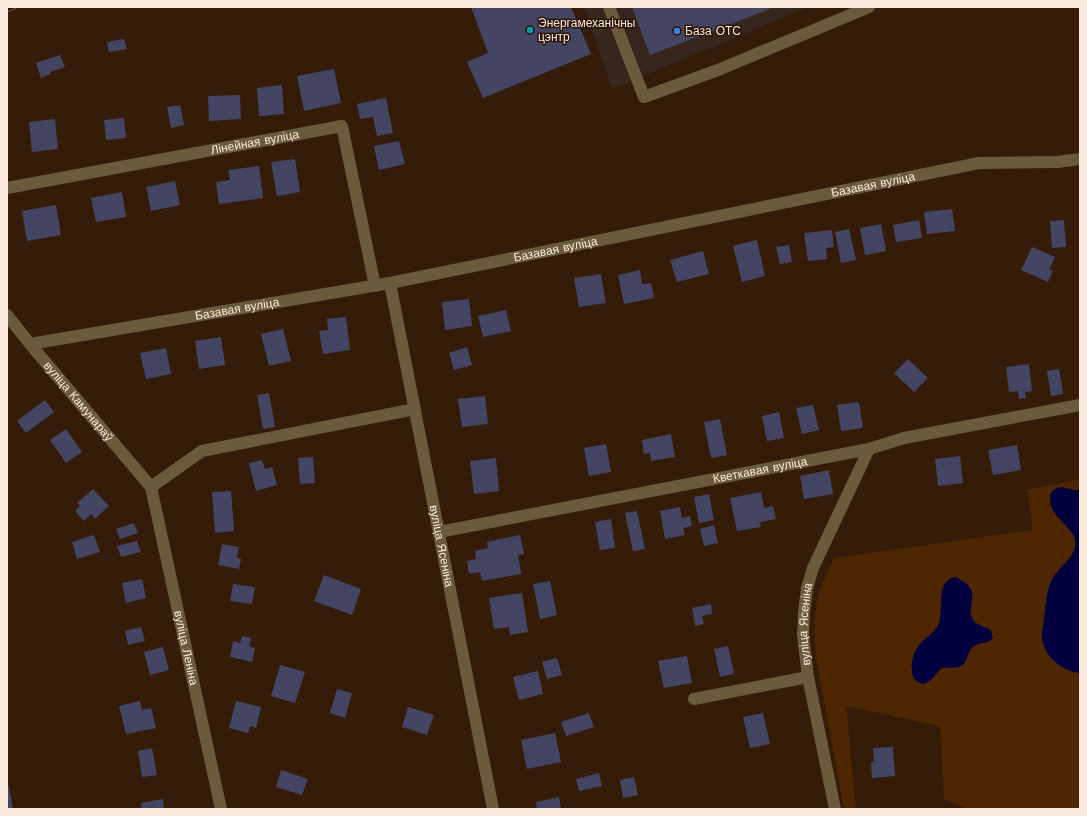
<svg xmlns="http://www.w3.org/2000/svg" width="1087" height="816" viewBox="0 0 1087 816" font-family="'Work Sans',sans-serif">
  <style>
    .commercial { fill: #37261e }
    .green { fill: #4e2602 }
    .water { fill: #00013e }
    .building { fill: #444562 }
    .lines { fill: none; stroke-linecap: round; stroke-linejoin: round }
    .minor { stroke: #6c5a3c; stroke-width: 12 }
    .rail-casing { stroke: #9d8879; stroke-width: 4.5 }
    .rail { stroke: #2a1302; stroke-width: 3; stroke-dasharray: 9; stroke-linecap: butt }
    .culture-dot { fill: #0f9aa8; stroke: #2a1302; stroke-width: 1.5 }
    .shop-dot { fill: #3f7fe0; stroke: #2a1302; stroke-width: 1.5 }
    .labels { text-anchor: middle; stroke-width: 3; stroke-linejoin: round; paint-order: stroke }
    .poi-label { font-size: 12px; fill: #fceadf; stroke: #2a1302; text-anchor: start }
    .street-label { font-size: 12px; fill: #fceadf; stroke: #2a1302 }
  </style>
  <rect width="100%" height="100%" fill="#351c09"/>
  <path class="commercial" d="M 584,7 L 809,7 L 612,89 Z"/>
  <path class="green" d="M 1080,479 L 1080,809 L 969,809 L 944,799 L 940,726 L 846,706 L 856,809 L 844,809 C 838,776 832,743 826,710 C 819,674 810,637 817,601 C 820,586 828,572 834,558 L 1033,530 L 1027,490 Z"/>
  <path class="water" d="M 1062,487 L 1074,490 L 1080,490 L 1080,673 C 1062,671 1045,657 1042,639 C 1041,632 1044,625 1044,618 C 1046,604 1046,592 1052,579 C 1058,568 1072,560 1075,547 C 1076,542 1075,537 1072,533 C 1064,521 1050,515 1050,498 C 1050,491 1055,488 1062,487 Z
    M 955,577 C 986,590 964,606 973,620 C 977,626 986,626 991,631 L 993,638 C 988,645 979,641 973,647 C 967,652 968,662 961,666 C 956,669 947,667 942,668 C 934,674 929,688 918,682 C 914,680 912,675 912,671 C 910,661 915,648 923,641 C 929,635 936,631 939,623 C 944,608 935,581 955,577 Z"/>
  <path class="building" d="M 471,7 L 571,7 L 591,54 L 483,98 L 467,62 L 488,53 Z
    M 632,7 L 775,7 L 650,55 Z
    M 124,39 L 127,49 L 109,52 L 107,42 Z
    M 60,55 L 65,67 L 50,72 L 51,74 L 41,78 L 36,63 Z
    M 334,69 L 341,103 L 304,111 L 297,76 Z
    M 282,85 L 284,114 L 259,116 L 257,88 Z
    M 240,95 L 241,119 L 209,121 L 208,96 Z
    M 386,98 L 393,133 L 377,136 L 373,117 L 360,119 L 357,104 Z
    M 180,105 L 184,125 L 171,128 L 167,107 Z
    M 124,118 L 126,138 L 106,140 L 104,120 Z
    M 55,119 L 58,149 L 32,152 L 29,122 Z
    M 399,141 L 405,164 L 379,170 L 374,146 Z
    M 295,159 L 300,192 L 277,196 L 271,162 Z
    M 259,166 L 263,198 L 219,204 L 216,182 L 230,180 L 228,170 Z
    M 175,181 L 180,205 L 151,211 L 146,187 Z
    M 122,192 L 126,217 L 96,222 L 91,198 Z
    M 56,205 L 61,235 L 27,241 L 22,211 Z
    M 952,209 L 955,231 L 927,234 L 924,212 Z
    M 919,220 L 922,238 L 896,242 L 893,225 Z
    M 1064,220 L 1066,247 L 1052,248 L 1050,221 Z
    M 881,224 L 886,251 L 865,255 L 860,228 Z
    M 849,229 L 856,260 L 841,263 L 835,232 Z
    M 832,230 L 834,247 L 826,248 L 827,259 L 808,261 L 804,233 Z
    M 757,240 L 765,276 L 742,282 L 733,246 Z
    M 789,245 L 792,262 L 780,264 L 776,247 Z
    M 1032,247 L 1055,257 L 1049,269 L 1053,271 L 1048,282 L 1021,270 Z
    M 703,251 L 709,274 L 677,282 L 670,260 Z
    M 640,270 L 642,284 L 651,283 L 654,298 L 624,304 L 618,275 Z
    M 601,274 L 606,303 L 579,307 L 574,278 Z
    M 469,299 L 472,326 L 445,330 L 442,302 Z
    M 506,310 L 511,331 L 483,337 L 478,316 Z
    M 346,317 L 350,350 L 323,354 L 319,331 L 328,330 L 327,319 Z
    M 283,329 L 291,361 L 269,366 L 261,334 Z
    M 221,337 L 225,365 L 199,369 L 195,341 Z
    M 467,347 L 472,365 L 454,370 L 449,353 Z
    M 166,348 L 171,374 L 146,379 L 140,353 Z
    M 908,359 L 928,378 L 914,392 L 894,373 Z
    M 1029,364 L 1032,391 L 1025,392 L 1026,398 L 1019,399 L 1018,391 L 1009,392 L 1006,367 Z
    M 1059,369 L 1063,394 L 1051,396 L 1047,371 Z
    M 269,393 L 275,427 L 263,429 L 257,395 Z
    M 485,396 L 488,424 L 462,427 L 458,399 Z
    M 45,400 L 54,412 L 26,433 L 17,421 Z
    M 859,402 L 863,428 L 841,431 L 837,405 Z
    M 813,405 L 819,430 L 802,434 L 796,408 Z
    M 779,412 L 784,438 L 767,441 L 762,416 Z
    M 720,419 L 727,455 L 711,458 L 704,422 Z
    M 66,429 L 82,452 L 66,463 L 50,440 Z
    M 671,434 L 675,457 L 651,461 L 650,453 L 644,454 L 642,440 Z
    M 606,444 L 611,472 L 589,476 L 584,448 Z
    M 1017,445 L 1021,470 L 993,475 L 988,450 Z
    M 960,456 L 963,483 L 938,486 L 935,459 Z
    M 313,457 L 315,483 L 300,484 L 298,458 Z
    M 496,458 L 499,491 L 474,494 L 470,461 Z
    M 262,460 L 265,469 L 272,467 L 277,485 L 256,491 L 249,463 Z
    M 829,470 L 833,494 L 804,499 L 800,476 Z
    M 93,489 L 109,506 L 95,519 L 91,514 L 84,521 L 75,511 L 80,506 L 77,503 Z
    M 231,491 L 234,531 L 215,533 L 212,492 Z
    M 761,492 L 764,508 L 773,506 L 776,519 L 760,522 L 761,527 L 737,531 L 730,498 Z
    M 709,494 L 714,520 L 699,523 L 694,497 Z
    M 680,507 L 682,518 L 690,516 L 692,526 L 683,528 L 685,535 L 665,539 L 660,511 Z
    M 637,511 L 645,549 L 633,551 L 625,513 Z
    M 611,519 L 615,548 L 600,550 L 595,522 Z
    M 134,523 L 138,533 L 120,539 L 116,529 Z
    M 714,525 L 718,543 L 704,546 L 700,529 Z
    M 94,535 L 100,552 L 77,559 L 72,542 Z
    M 520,535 L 524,554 L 518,555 L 521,574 L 482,581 L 480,572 L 469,574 L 467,561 L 476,559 L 475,551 L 488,548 L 487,542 Z
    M 137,541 L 141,552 L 121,557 L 117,546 Z
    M 222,544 L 239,547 L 237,558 L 241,559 L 239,569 L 218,565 Z
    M 324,575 L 361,589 L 352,615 L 314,601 Z
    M 142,579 L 146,598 L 126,603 L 122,583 Z
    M 550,581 L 557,615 L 540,619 L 533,584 Z
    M 233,584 L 255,587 L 252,604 L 230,601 Z
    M 522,593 L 528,632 L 510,635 L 509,627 L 494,629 L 489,598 Z
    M 711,604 L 712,614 L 702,616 L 704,624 L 695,626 L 692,608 Z
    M 141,627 L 145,641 L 128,645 L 125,631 Z
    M 242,636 L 251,638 L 249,646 L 255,648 L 252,662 L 230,657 L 233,641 L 240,643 Z
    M 728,646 L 734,674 L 720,677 L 714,649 Z
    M 163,647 L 169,670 L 150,675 L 144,652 Z
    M 687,656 L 692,683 L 664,688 L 658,661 Z
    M 557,658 L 562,675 L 547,679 L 542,662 Z
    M 280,665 L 305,672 L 295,703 L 271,696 Z
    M 538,671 L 543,694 L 519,700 L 513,677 Z
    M 337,689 L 352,693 L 345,718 L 330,713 Z
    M 140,701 L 142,710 L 151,708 L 156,728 L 126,734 L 119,706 Z
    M 236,701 L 261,707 L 256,728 L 250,726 L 248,733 L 229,728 Z
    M 408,707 L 434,715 L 427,735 L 402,727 Z
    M 589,713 L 594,727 L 566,736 L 561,722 Z
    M 763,713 L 770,744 L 750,748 L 743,717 Z
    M 555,733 L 561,762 L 527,769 L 521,740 Z
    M 893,747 L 895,776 L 872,778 L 871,762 L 874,762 L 873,748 Z
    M 152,748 L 157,775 L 142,777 L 138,751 Z
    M 281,770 L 308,779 L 302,795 L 276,787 Z
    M 599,773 L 602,786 L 579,791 L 576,779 Z
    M 634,777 L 638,795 L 623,798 L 620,780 Z
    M 9,786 L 13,809 L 7,809 L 7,787 Z
    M 559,797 L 561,809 L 537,809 L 536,802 Z
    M 163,799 L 164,809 L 142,809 L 141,803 Z"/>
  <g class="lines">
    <g class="minor">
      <path d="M 609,7 L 644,97 L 718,70 L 869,7"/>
      <path id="s1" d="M 7,188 L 342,126 L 375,286"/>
      <path id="s2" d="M 390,283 L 493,809"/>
      <path id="s3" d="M 7,315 L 30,344 L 151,487 L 221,809"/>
      <path id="s4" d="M 30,344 L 390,283 L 979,163 L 1057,162 L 1080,159"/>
      <path d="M 151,487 L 202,451 L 415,409"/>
      <path id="s5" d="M 439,532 L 869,449 L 904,438 L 1080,405"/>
      <path d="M 694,699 L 808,677"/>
      <path id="s6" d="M 835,809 L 808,677 L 803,635 L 804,613 L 807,588 L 813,568 L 869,449"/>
    </g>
    <defs>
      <path id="rail" d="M 7,10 L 14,7"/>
    </defs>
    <use href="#rail" class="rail-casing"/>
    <use href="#rail" class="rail"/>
  </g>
  <circle class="culture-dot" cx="530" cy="30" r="4"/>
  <circle class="shop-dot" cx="677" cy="31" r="4"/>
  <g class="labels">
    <g class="poi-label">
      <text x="538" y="27">Энергамеханічны<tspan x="538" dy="14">цэнтр</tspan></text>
      <text x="685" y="35">База ОТС</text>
    </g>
    <g class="street-label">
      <text dy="4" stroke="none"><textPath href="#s1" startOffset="252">Лінейная вуліца</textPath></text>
      <text dy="4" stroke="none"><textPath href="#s4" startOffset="858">Базавая вуліца</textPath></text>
      <text dy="4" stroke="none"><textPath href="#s4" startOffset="534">Базавая вуліца</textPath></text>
      <text dy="4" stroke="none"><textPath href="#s4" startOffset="210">Базавая вуліца</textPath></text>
      <text dy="4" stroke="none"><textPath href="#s3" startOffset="112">вуліца Камунараў</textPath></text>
      <text dy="4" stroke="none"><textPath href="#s5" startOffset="327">Кветкавая вуліца</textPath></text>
      <text dy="4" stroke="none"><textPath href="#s2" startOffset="268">вуліца Ясеніна</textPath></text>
      <text dy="4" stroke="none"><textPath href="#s6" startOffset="188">вуліца Ясеніна</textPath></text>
      <text dy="4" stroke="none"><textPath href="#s3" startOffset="389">вуліца Леніна</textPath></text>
    </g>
  </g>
  <rect width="1087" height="816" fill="none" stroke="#fceadf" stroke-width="16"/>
</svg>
